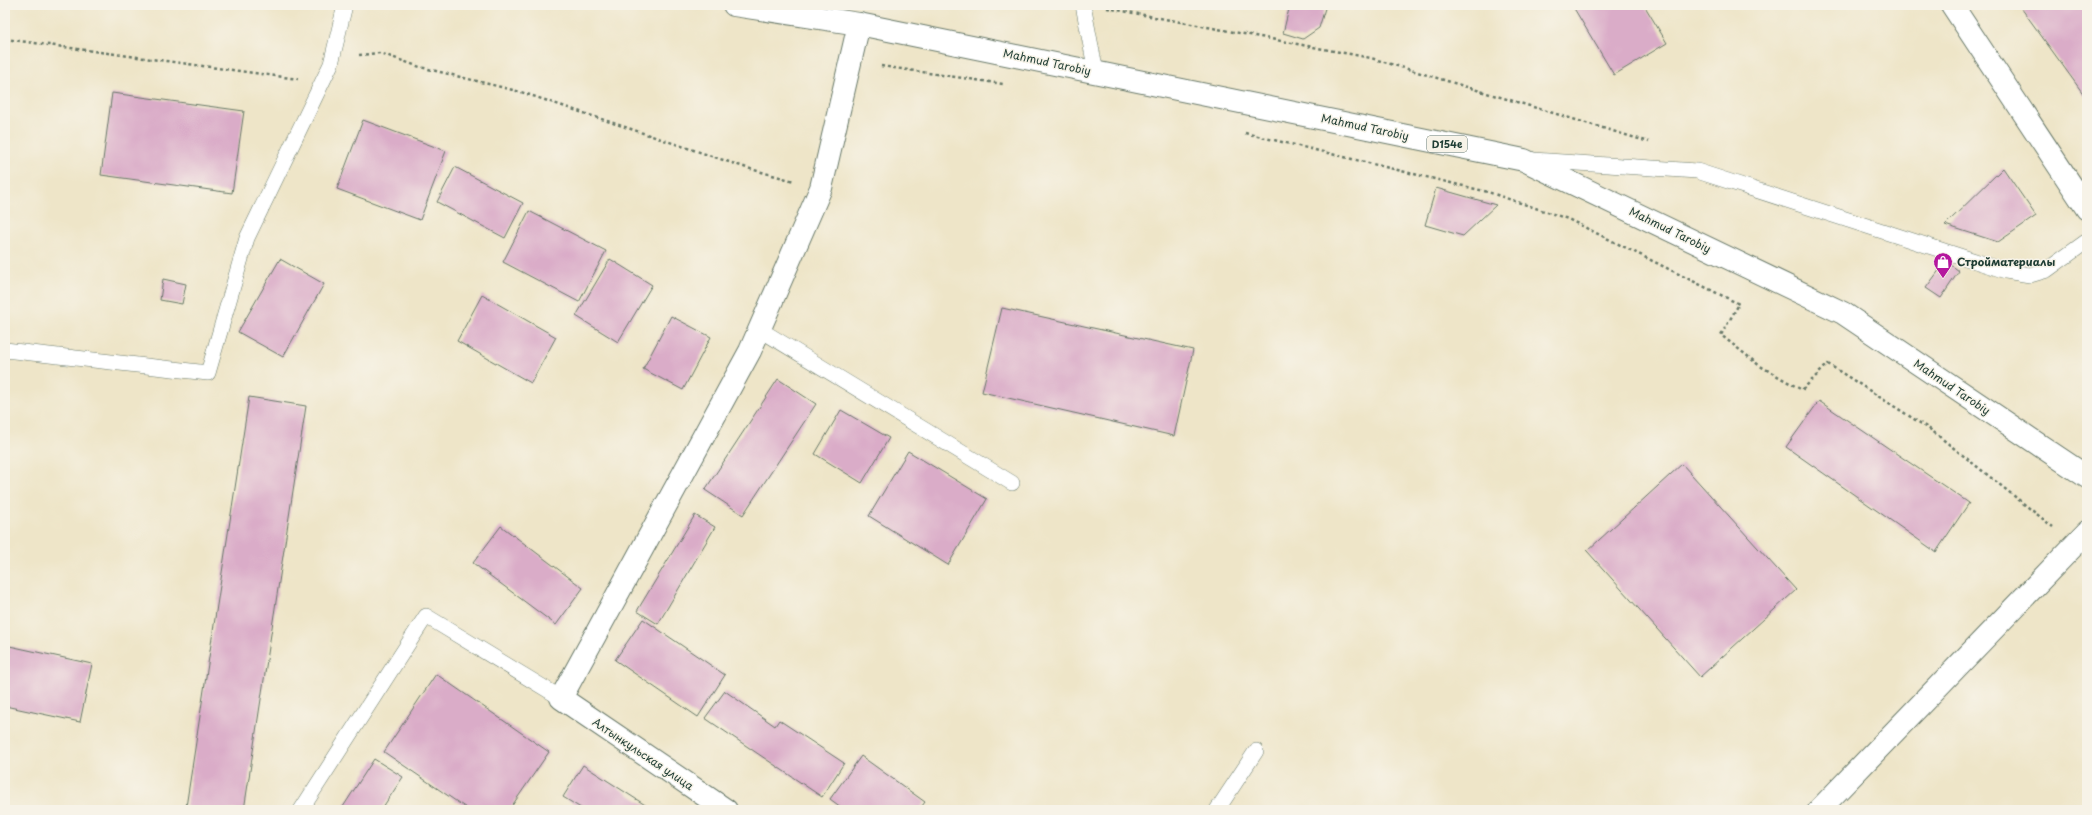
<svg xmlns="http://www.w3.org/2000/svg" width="2092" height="815" viewBox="0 0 2092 815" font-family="'Playpen Sans',sans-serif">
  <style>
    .building { fill: #daacc8 }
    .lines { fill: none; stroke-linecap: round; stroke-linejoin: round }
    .service-casing { stroke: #677868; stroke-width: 16 }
    .minor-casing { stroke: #677868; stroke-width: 24 }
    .primary-casing { stroke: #677868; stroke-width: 24 }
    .path { stroke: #677868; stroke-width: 2.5; stroke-dasharray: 3 3; stroke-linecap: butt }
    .service { stroke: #fff; stroke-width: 15 }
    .minor { stroke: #fff; stroke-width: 22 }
    .primary { stroke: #fff; stroke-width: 22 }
    .labels { text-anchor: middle; stroke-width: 3; stroke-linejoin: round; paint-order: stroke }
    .shield { fill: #f7f3e8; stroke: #60746a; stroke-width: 1 }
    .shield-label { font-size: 10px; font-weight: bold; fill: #1f3d34 }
    .street-label { font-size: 11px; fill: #1f3d34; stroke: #f7f3e8 }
    .poi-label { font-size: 11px; font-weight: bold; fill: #1f3d34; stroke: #f7f3e8; text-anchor: start }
  </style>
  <rect width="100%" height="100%" fill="#f7f3e8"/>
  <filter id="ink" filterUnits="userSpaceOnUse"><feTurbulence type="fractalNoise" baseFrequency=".025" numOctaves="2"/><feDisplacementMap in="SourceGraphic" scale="8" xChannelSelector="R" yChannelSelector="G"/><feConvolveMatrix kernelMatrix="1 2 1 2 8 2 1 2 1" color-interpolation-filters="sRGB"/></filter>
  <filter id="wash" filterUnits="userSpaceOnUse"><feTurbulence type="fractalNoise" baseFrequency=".012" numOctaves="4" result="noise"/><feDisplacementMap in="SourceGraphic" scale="16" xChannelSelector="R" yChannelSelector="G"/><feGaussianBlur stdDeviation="0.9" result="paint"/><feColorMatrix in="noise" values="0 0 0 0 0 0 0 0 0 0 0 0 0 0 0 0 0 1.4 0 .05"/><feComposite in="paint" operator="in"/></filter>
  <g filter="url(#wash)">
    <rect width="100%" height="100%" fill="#eee5c8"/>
    <g id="blocks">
      <path class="building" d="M 1290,5 L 1326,5 L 1319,28 L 1303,39 L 1283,33 Z
        M 1572,5 L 1644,5 L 1667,43 L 1614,75 Z
        M 2019,5 L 2087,5 L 2087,99 Z
        M 112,93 L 244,111 L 232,193 L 101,175 Z
        M 363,120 L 446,151 L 420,220 L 337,189 Z
        M 455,167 L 523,203 L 505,238 L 437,202 Z
        M 2003,168 L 2036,216 L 1998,242 L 1945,225 Z
        M 1436,188 L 1496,205 L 1463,236 L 1425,225 Z
        M 529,211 L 606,251 L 579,302 L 503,262 Z
        M 280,259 L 324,284 L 283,357 L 238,332 Z
        M 610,259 L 652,285 L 618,342 L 576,316 Z
        M 1946,261 L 1959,271 L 1941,298 L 1926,288 Z
        M 163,279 L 186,284 L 182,304 L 160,300 Z
        M 482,295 L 556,337 L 531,383 L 457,341 Z
        M 1002,308 L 1193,350 L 1174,436 L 982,392 Z
        M 671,316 L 711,337 L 683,390 L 643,369 Z
        M 778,379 L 816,404 L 743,515 L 705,490 Z
        M 249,397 L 306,406 L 244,810 L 209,810 L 186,807 Z
        M 1819,401 L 1969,503 L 1936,552 L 1786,447 Z
        M 841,410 L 889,438 L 862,483 L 815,454 Z
        M 908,451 L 987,499 L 948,565 L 869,516 Z
        M 1682,464 L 1796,590 L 1700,677 L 1587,551 Z
        M 695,515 L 715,527 L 658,624 L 637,611 Z
        M 501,526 L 583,588 L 556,625 L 473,563 Z
        M 643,619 L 725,675 L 698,717 L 615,660 Z
        M 5,645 L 92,664 L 80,722 L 5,706 Z
        M 436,674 L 549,752 L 509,810 L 469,810 L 384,752 Z
        M 725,691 L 775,726 L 779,720 L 844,763 L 822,797 L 705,718 Z
        M 861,756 L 925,802 L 919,810 L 845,810 L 830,799 Z
        M 374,759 L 403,777 L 381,810 L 341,810 Z
        M 583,765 L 653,810 L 584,810 L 563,797 Z"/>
    </g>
  </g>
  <g filter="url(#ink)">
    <use href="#blocks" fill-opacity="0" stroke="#677868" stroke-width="1"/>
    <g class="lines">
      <defs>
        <path id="service" d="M 1083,5 L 1096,72
          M 1533,160 L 1697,171 L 2006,271 L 2030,275 L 2047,270 L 2087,241
          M 759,329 L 1012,483
          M 5,350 L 208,373 L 247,238 L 331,64 L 345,5
          M 301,810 L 426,616 L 561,698
          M 1217,810 L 1256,751"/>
        <path id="minor" d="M 1952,5 L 2087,209
          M 726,810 L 561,698 L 750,351 L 821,188 L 859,24
          M 1819,810 L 2087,532"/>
        <path id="primary" d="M 734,5 L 859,24 L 1524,160 L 1843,313 L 2087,477"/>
      </defs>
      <use href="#service" class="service-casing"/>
      <use href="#minor" class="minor-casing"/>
      <use href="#primary" class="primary-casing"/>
      <path class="path" d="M 1107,8 L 1371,58 L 1649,142
        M 5,39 L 298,79
        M 359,55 L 380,53 L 420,67 L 521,92 L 747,168 L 794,181
        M 881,66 L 1003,84
        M 1245,133 L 1488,192 L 1568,219 L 1739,304 L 1721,335 L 1760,366 L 1802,390 L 1828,364 L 1931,430 L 2053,527"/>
      <use href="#service" class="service"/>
      <use href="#minor" class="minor"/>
      <use href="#primary" class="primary"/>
    </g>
  </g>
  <defs>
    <symbol id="shop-pin" viewBox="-11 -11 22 30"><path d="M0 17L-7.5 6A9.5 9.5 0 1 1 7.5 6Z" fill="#b5179e" stroke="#f7f3e8"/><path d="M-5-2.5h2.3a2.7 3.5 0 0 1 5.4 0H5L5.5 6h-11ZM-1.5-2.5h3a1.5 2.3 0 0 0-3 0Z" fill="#fff"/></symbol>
  </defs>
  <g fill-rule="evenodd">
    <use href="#shop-pin" x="1932" y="251" width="22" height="30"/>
  </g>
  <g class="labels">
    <rect class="shield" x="1427" y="136" width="40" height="16" rx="3"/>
    <g class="shield-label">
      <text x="1447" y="148">D154e</text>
    </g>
    <g class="street-label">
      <text transform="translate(1047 62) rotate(12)" y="4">Mahmud Tarobiy</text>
      <text transform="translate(1365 127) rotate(12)" y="4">Mahmud Tarobiy</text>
      <text transform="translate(1670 230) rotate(26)" y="4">Mahmud Tarobiy</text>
      <text transform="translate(1952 387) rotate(34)" y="4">Mahmud Tarobiy</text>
      <text transform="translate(643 754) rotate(34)" y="4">Алтынкульская улица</text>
    </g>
    <g class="poi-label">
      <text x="1957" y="266">Стройматериалы</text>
    </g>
  </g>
  <rect width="2092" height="815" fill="none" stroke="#f7f3e8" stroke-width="20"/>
</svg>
